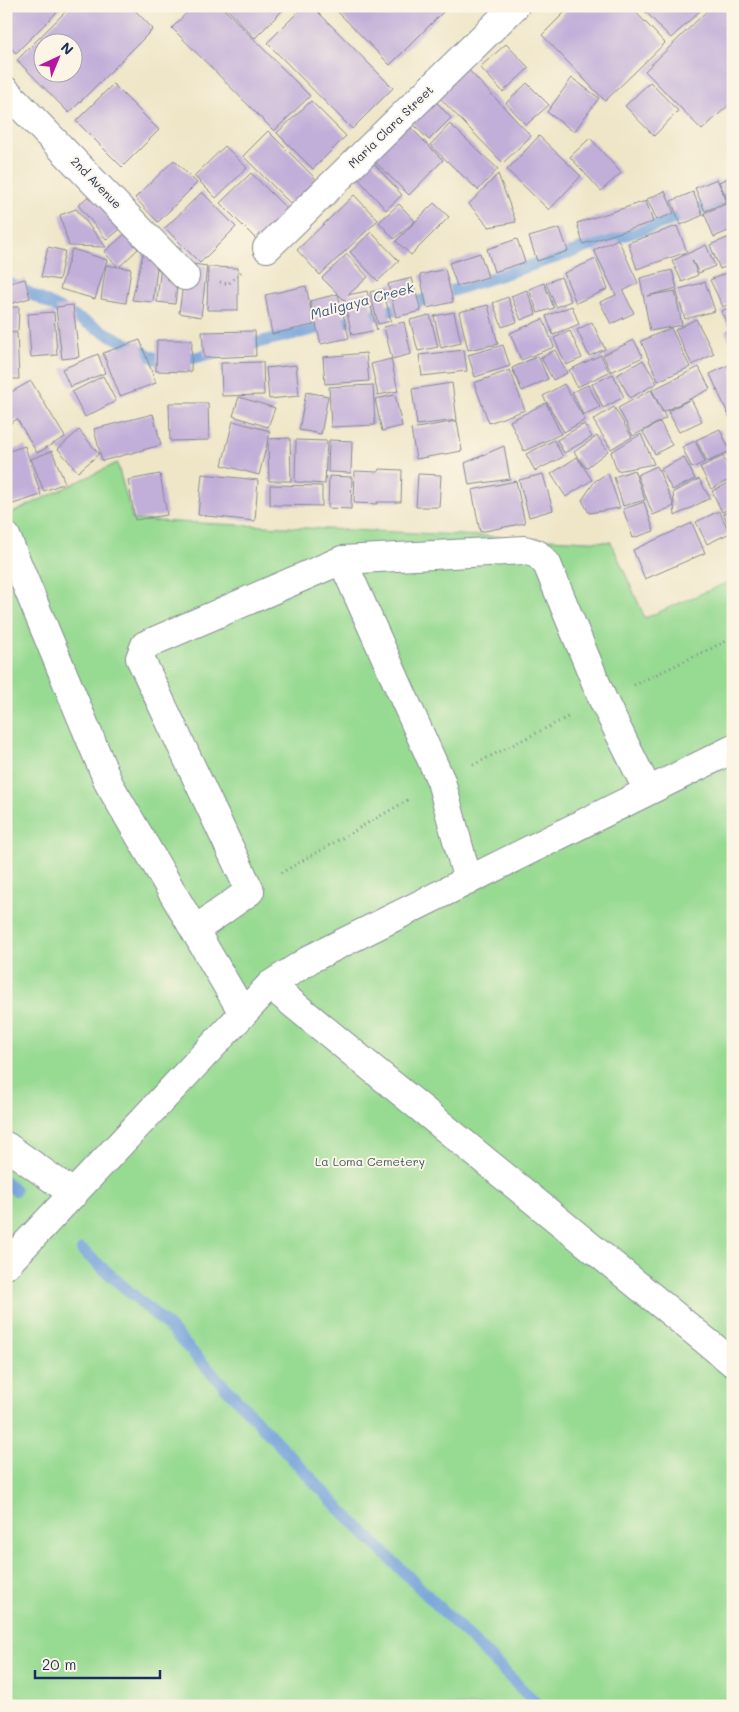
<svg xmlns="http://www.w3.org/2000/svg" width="739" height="1712" viewBox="0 0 739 1712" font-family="Mali,sans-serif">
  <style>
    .green { fill: #97da92; stroke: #598478 }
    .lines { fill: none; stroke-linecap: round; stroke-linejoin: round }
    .stream { stroke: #71a0da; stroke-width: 12 }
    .building { fill: #c2afd9; fill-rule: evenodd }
    .minor-casing { stroke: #858a93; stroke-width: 30 }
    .path { stroke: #858a93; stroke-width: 3; stroke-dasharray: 1 4; stroke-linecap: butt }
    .minor { stroke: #fff; stroke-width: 28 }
    .labels { text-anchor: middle; stroke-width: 4; stroke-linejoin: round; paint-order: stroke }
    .street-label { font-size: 12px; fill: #1b2f5e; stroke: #fcf5e5 }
    .park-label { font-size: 12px; fill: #3a5a6b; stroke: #fcf5e5 }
    .water-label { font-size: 14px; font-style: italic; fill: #395789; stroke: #fcf5e5 }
  </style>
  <rect width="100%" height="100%" fill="#fcf5e5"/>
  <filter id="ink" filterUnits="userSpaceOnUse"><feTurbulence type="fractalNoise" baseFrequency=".02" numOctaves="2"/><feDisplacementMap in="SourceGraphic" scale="10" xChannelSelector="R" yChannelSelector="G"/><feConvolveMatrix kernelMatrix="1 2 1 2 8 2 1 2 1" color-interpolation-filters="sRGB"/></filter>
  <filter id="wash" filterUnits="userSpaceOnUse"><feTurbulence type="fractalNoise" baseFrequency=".0096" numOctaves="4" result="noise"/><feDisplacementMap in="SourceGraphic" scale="20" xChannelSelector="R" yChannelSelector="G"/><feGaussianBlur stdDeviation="1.12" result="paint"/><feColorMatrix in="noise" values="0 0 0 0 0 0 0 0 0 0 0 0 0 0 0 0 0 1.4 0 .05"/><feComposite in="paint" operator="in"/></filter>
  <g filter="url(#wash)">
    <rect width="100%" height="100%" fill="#efe6c8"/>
    <path class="green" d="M 117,463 L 133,520 L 611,542 L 645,618 L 733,580 L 733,1706 L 6,1706 L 6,516 Z"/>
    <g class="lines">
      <path class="stream" d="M 6,281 L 166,364 L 219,352
        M 239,347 L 383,313 L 668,221 L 733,195
        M 6,1182 L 15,1190
        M 82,1250 L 166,1324 L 337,1506 L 539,1706"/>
    </g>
    <g id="blocks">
      <path class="building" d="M 6,6 L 63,6 L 16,53 L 6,43 Z
        M 71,6 L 131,6 L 153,29 L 69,113 L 17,60 ZM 42,42 L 72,42 L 72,72 L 42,72 Z
        M 193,6 L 221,6 L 310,96 L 274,131 L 172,28 Z
        M 224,6 L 287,6 L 255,38 Z
        M 304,6 L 312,6 L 393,88 L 352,129 L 267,43 Z
        M 332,6 L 449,6 L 390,65 Z
        M 571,6 L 630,6 L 665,43 L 605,101 L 542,35 Z
        M 640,6 L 705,6 L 671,38 Z
        M 712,6 L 733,6 L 733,101 L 702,130 L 645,71 Z
        M 506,44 L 529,68 L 503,92 L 480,67 Z
        M 461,62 L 531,136 L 503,163 L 432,90 Z
        M 572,78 L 599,98 L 574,132 L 547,112 Z
        M 650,82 L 678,111 L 654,136 L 625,106 Z
        M 527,83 L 549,105 L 526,125 L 506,103 Z
        M 113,84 L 159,130 L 122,167 L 76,121 Z
        M 429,94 L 451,118 L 429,140 L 406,117 Z
        M 311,101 L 346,136 L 313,169 L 277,133 Z
        M 401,118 L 443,160 L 409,195 L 367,154 Z
        M 450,124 L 498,169 L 478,190 L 430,145 Z
        M 268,131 L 319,182 L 294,207 L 243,156 Z
        M 539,136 L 581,176 L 549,210 L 507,170 Z
        M 590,138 L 621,173 L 601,191 L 570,157 Z
        M 225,146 L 247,168 L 216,198 L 194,176 Z
        M 174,160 L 197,183 L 158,222 L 135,198 Z
        M 372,161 L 402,195 L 386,210 L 356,176 Z
        M 251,173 L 292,214 L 261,244 L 220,203 Z
        M 498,174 L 516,222 L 489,227 L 469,204 Z
        M 733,176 L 733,204 L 730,205 L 719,182 Z
        M 717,179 L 727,202 L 705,211 L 695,188 Z
        M 95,191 L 124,226 L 107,240 L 78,205 Z
        M 665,191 L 674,213 L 657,220 L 647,199 Z
        M 202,192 L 236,227 L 200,263 L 165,228 Z
        M 693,192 L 703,215 L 681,225 L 671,201 Z
        M 354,195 L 378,220 L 320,275 L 297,250 Z
        M 646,201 L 653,222 L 583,244 L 577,223 Z
        M 434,203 L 449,217 L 411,255 L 396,241 Z
        M 399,204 L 415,221 L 394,239 L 379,222 Z
        M 726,204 L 733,220 L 733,229 L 714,237 L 704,213 Z
        M 76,209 L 106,247 L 69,246 L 60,215 Z
        M 677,226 L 687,252 L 637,269 L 628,243 Z
        M 560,228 L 568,251 L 537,261 L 529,237 Z
        M 371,232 L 399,261 L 378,281 L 350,252 Z
        M 125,234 L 138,249 L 119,267 L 131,269 L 126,303 L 101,299 L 106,265 L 118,267 L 104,252 Z
        M 732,236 L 733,264 L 720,269 L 710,245 Z
        M 517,239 L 525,262 L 494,272 L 487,249 Z
        M 618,239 L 638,283 L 623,291 L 634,313 L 611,324 L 600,302 L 616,295 L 594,250 Z
        M 145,245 L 158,258 L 153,302 L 132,300 Z
        M 163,245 L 181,247 L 175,304 L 157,302 Z
        M 706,245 L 715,266 L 699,273 L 692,260 L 698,275 L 682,282 L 672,261 Z
        M 48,247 L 65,251 L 59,280 L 41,277 Z
        M 72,249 L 107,260 L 95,299 L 60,289 Z
        M 480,253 L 488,277 L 457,286 L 449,263 Z
        M 347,254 L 368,277 L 348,295 L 367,291 L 377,330 L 352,335 L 344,300 L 322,278 Z
        M 596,259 L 608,289 L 576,303 L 564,273 Z
        M 186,263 L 207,266 L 201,317 L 179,313 Z
        M 208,267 L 238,268 L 238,310 L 207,310 Z
        M 445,269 L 453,302 L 427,308 L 420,275 Z
        M 672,270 L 677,288 L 647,296 L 675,291 L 682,325 L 650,331 L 640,278 Z
        M 733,270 L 733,302 L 723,307 L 710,280 Z
        M 561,277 L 571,301 L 556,307 L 546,283 Z
        M 412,278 L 421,311 L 396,317 L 388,284 Z
        M 25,279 L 30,298 L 10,304 L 6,284 Z
        M 705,282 L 715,311 L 685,319 L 676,290 Z
        M 544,283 L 554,308 L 538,313 L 529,289 Z
        M 306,286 L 314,325 L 272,334 L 265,295 Z
        M 383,289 L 391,321 L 378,324 L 370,292 Z
        M 527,290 L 536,314 L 521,320 L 511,296 Z
        M 338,294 L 349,338 L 321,344 L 310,301 Z
        M 508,297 L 517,322 L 502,327 L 493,303 Z
        M 73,305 L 79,357 L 62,359 L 56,307 Z
        M 488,305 L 498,344 L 468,350 L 459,312 Z
        M 572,306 L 579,324 L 553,335 L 546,316 Z
        M 733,306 L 733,324 L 728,326 L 721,311 Z
        M 6,307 L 19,307 L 18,331 L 6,331 Z
        M 54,312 L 57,355 L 31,357 L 28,314 Z
        M 454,312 L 461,343 L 441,348 L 434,316 Z
        M 430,315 L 438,347 L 418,351 L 410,320 Z
        M 543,319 L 554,347 L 521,360 L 510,333 Z
        M 696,319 L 714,354 L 692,365 L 675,330 Z
        M 404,322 L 411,354 L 392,359 L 384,327 Z
        M 592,322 L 605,349 L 589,356 L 577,330 Z
        M 671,328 L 690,367 L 658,381 L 641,341 Z
        M 733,328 L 733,349 L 725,331 Z
        M 255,331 L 256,356 L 204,358 L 202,332 Z
        M 570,331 L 582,358 L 566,365 L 554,338 Z
        M 6,333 L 17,333 L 19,379 L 6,379 Z
        M 140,340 L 156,383 L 120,396 L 103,353 Z
        M 157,340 L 192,340 L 191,372 L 156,371 Z
        M 634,340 L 643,357 L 611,372 L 603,355 Z
        M 503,345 L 510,366 L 475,377 L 468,355 Z
        M 464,350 L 467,371 L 422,376 L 419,355 Z
        M 555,350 L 567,373 L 553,380 L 541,358 Z
        M 366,353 L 369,381 L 325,384 L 323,357 Z
        M 98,354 L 105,373 L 70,387 L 62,369 Z
        M 601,355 L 609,372 L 577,387 L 569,370 Z
        M 538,356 L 548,379 L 522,391 L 512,368 Z
        M 391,359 L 398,391 L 378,395 L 371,364 Z
        M 643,360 L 657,383 L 630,398 L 617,375 Z
        M 263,362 L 264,395 L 222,396 L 221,363 Z
        M 733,363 L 733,425 L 710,374 Z
        M 296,365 L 299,396 L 269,399 L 266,368 Z
        M 699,367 L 710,389 L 663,412 L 652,390 Z
        M 510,370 L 525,410 L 489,423 L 474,383 Z
        M 613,374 L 624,397 L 603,408 L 592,384 Z
        M 103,376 L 116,401 L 85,417 L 72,392 Z
        M 31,381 L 65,437 L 37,453 L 17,419 L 6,426 L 6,395 Z
        M 452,383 L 457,420 L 417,425 L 412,389 Z
        M 564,384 L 585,420 L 564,432 L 543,396 Z
        M 373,385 L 375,425 L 331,427 L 329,387 Z
        M 588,385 L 600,407 L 583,415 L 572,392 Z
        M 651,390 L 666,418 L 633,436 L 618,408 Z
        M 306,392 L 328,396 L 321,434 L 299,430 Z
        M 395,395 L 402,426 L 382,431 L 375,399 Z
        M 239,397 L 275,408 L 268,427 L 233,416 Z
        M 691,399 L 702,421 L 679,432 L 668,411 Z
        M 169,403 L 208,403 L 209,440 L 170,441 Z
        M 546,403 L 561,434 L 524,451 L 510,421 Z
        M 614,407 L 632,437 L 611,449 L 593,420 Z
        M 153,414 L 161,445 L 102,461 L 94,429 Z
        M 233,421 L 270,431 L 268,439 L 290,438 L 291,481 L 269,481 L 268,440 L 259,475 L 222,465 Z
        M 457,421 L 462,451 L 416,459 L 411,429 Z
        M 660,422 L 672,445 L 655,454 L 643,432 Z
        M 584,424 L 592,437 L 564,453 L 557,440 Z
        M 720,429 L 730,451 L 707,462 L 696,440 Z
        M 79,430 L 99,454 L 78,472 L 58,449 Z
        M 641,434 L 654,464 L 617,471 L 611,452 Z
        M 597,436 L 608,451 L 586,468 L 574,452 Z
        M 296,440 L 327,441 L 325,484 L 295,482 Z
        M 329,440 L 352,441 L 351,473 L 328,472 Z
        M 554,440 L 563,457 L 535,471 L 526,454 Z
        M 695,441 L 705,462 L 692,468 L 682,447 Z
        M 25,446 L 41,495 L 10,505 L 6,495 L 6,452 Z
        M 504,446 L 510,479 L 469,485 L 465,463 Z
        M 52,451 L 65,483 L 44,491 L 31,459 Z
        M 723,456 L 733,478 L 711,489 L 700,467 Z
        M 577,457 L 592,480 L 566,497 L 551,474 Z
        M 684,457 L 695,479 L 672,490 L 661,469 Z
        M 657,466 L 674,506 L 653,515 L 637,475 Z
        M 379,469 L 402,470 L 401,502 L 377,502 L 377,504 L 354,503 L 355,471 L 378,472 Z
        M 634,470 L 645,500 L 623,506 L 614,477 Z
        M 608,473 L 620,508 L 589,513 L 582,500 L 595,481 Z
        M 160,474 L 167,515 L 135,520 L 128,480 Z
        M 202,474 L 258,480 L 255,521 L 198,515 Z
        M 418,474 L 441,475 L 439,507 L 416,507 Z
        M 543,474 L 553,510 L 529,517 L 519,480 Z
        M 329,476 L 352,477 L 351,509 L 328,508 Z
        M 699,479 L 710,498 L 675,516 L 673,492 Z
        M 516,481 L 525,523 L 480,532 L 472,490 Z
        M 733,481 L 733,507 L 722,512 L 712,491 Z
        M 270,485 L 322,486 L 322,506 L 270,505 Z
        M 644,502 L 654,531 L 633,538 L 623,509 Z
        M 733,509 L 733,532 L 723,514 Z
        M 719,511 L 730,533 L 707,544 L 696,522 Z
        M 692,523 L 705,553 L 645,579 L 633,550 Z"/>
    </g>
  </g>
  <g filter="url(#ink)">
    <use href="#blocks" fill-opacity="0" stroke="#858a93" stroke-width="1"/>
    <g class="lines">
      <defs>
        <path id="minor" d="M 6,91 L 185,276
          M 267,248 L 515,6
          M 6,536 L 109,784 L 243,1013
          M 342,560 L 441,781 L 468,881
          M 195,930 L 250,891 L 140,658 L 145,645 L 342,560 L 524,550 L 537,554 L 547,564 L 603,700 L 648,791
          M 270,985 L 733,1363
          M 6,1146 L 74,1194
          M 6,1265 L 270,985 L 312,958 L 733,749"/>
      </defs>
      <use href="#minor" class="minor-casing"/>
      <path class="path" d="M 220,282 L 228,284 L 241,272
        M 634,685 L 733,638
        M 473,765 L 570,716
        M 281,873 L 408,800"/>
      <use href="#minor" class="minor"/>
    </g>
  </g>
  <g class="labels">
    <g class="street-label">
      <text transform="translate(391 127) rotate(-44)" y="4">Maria Clara Street</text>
      <text transform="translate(96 183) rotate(46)" y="4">2nd Avenue</text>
    </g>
    <g class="park-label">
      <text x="370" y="1166">La Loma Cemetery</text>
    </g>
    <g class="water-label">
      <text transform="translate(362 301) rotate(-15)" y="5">Maligaya Creek</text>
    </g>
  </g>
  <rect width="739" height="1712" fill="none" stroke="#fcf5e5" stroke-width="25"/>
  <g transform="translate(58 58) rotate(44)"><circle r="24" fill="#fcf5e5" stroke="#a2a6af"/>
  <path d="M0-4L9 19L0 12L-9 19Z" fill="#b5179e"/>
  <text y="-8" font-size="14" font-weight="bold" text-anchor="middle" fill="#1b2f5e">N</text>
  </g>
  <path d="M35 1670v8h125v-8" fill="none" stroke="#1b2f5e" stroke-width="2.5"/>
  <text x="42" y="1670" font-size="15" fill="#1b2f5e" stroke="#fcf5e5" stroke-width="4" paint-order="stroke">20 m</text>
</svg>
